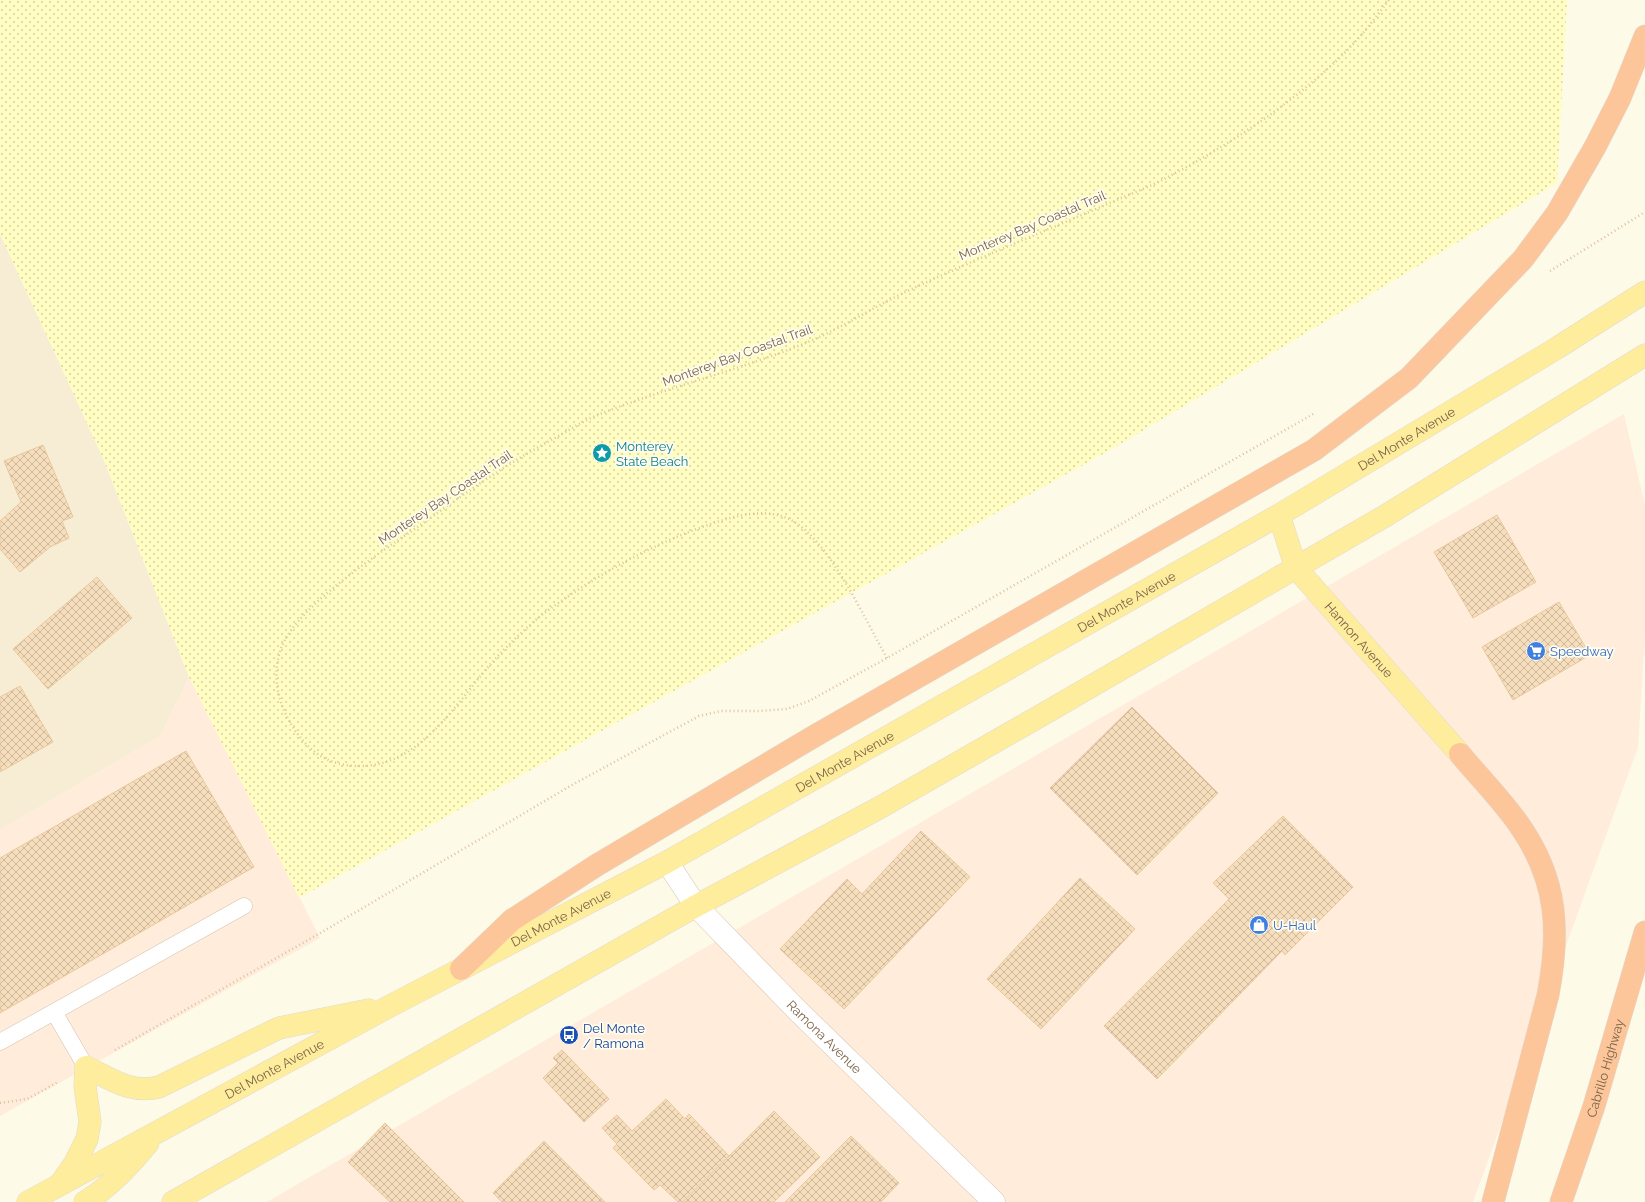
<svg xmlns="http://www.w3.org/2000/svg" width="1645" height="1202" viewBox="0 0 1645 1202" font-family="Raleway,sans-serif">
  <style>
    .residential { fill: #f7edd5 }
    .commercial { fill: #ffecdb }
    .sand { fill: url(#sand-dots) }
    .building { fill: url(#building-cross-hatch); stroke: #eac89b }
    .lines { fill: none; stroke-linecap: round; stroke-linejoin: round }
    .lane-casing { stroke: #d2c3ab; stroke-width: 17 }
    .street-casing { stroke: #d2c3ab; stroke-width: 23 }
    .primary-casing { stroke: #dfdad3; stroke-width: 23 }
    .highway-casing { stroke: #dfdad3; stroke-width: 23 }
    .path { stroke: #dcc29f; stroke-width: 2.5; stroke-dasharray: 1 3; stroke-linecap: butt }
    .lane { stroke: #fff; stroke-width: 16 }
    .street { stroke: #fff; stroke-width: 22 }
    .primary { stroke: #ffed9e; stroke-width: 22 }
    .highway { stroke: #fdc69a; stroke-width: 22 }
    .highway-bridge-casing { stroke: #dfdad3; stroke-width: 23; stroke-linecap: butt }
    .highway-bridge { stroke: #fdc69a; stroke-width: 22 }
    .labels { text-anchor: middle; stroke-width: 3.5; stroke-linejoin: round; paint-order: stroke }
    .street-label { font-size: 13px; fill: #7b6448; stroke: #fffcf0 }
    .culture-label { font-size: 13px; fill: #0d838f; stroke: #fffcf0; text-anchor: start }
    .shop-label { font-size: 13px; fill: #366cbe; stroke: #fffcf0; text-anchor: start }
    .transit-label { font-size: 13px; fill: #164399; stroke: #fffcf0; text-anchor: start }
  </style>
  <defs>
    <pattern id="sand-dots" width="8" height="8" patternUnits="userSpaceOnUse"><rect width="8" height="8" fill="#fffdc1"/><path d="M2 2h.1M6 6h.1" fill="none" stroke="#d3d09f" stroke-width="1.8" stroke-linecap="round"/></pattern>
    <pattern id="building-cross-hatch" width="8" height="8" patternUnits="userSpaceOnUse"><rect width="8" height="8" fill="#f6debd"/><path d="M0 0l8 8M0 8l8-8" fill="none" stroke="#ccb89c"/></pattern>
  </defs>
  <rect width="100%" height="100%" fill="#fefae8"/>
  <path class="residential" d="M 0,234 L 103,458 L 189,677 L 160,736 L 0,830 Z"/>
  <path class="commercial" d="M 1624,414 L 1645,506 L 1645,635 L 1638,747 L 1473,1202 L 267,1202 Z
    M 189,677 L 320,938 L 0,1116 L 0,830 L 160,736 Z"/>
  <path class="sand" d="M 0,0 L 1567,0 L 1557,183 L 1112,449 L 299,898 L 189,677 L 103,458 L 0,234 Z"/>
  <path class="building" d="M 43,445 L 73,517 L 62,521 L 69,538 L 50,547 L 20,572 L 0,549 L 0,521 L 21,502 L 4,461 Z
    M 1497,515 L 1536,582 L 1473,618 L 1434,552 Z
    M 97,577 L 132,618 L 48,689 L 13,649 Z
    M 1559,602 L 1590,655 L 1513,700 L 1482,647 Z
    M 20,686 L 53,742 L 0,772 L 0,697 Z
    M 1132,707 L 1218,793 L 1137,875 L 1050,788 Z
    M 186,751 L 254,867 L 0,1013 L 0,858 Z
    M 1283,816 L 1353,887 L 1285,955 L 1282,951 L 1157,1079 L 1104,1026 L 1229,899 L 1213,883 Z
    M 921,831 L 970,877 L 844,1009 L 780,949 L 847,879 L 862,894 Z
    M 1080,878 L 1135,929 L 1041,1029 L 987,979 Z
    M 562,1050 L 609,1099 L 584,1122 L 543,1078 L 558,1063 L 553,1058 Z
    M 666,1099 L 685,1119 L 689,1114 L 729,1156 L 683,1202 L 678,1202 L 660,1185 L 654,1190 L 613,1148 L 617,1144 L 602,1128 L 617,1115 L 632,1131 Z
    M 774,1111 L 820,1157 L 774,1202 L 683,1202 Z
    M 385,1123 L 464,1202 L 390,1202 L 348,1162 Z
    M 851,1136 L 899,1183 L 881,1202 L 785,1202 Z
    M 544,1141 L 605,1202 L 502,1202 L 493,1193 Z"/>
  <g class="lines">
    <defs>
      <path id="lane" d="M 54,1012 L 86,1067
        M 0,1042 L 244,906"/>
      <g id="street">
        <path id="s1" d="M 667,862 L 696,906 L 797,1010 L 994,1202"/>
      </g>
      <g id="primary">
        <path id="s2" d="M 1279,515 L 1296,568 L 1460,754"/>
        <path d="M 61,1183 L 75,1163 L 87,1139 L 90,1122 L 85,1086 L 86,1067 C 111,1079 131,1094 159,1087 L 279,1028 L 369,1010"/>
        <path id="s3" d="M 28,1202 L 390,1006 L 667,862 L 1279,515 L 1557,348 L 1645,292"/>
        <path d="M 85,1202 C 110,1187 130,1165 148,1143"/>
        <path d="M 173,1202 L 696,906 L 879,808 L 1040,716 L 1385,516 L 1645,355"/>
      </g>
      <g id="highway">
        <path d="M 1620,98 L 1645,36"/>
        <path d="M 1460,754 C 1480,778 1503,801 1520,826 C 1558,881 1560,932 1548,995 L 1493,1202"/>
        <path d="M 461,969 L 512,920 L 597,865 L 818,734"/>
        <path id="s4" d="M 1561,1202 L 1594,1106 L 1645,932"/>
      </g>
    </defs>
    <use href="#lane" class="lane-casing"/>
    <use href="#street" class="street-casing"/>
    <use href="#primary" class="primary-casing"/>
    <use href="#highway" class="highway-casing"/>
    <path class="path" d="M 1550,271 L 1645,212
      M 887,658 C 865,620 828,537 789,519 C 760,505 722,520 694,530 C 641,550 589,580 543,614 C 527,627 510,643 496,658 C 457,700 421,769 355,766 C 332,765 314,755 300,737 C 280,712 269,677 282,646 C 299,605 381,552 419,526 C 464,494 506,464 555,438 C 568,431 580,423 593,417 C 663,388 738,371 808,342 C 844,327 878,304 914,288 C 976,259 1040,233 1103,206 C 1122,197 1143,190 1162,180 C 1227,147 1305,96 1355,42 C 1367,29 1378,14 1389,0
      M 115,1050 L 322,932 L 572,785 L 699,716 L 721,711 L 758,711 L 787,709 L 809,701 L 887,658 L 1315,413
      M 0,1103 L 27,1099 L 58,1082"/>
    <use href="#lane" class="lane"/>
    <use href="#street" class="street"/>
    <use href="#primary" class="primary"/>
    <use href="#highway" class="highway"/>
    <defs>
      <path id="highway-bridge" d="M 818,734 L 1314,450 L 1409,378 L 1523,259 L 1557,213 L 1595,147 L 1620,98"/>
    </defs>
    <use href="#highway-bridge" class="highway-bridge-casing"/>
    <use href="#highway-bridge" class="highway-bridge"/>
  </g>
  <defs>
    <symbol id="sight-disc" viewBox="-11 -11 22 22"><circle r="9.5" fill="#0f9aa8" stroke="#fffcf0"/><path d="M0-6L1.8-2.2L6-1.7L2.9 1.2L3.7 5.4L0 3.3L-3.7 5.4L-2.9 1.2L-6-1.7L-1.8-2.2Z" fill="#fff"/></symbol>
    <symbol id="supermarket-disc" viewBox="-11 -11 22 22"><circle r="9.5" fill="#3f7fe0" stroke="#fffcf0"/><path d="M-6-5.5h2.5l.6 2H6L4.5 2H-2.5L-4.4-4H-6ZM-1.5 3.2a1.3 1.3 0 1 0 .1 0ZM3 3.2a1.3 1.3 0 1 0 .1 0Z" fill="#fff"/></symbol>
    <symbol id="shop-disc" viewBox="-11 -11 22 22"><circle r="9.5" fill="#3f7fe0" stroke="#fffcf0"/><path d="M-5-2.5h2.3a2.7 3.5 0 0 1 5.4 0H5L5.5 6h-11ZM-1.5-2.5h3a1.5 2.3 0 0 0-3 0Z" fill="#fff"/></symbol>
    <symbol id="bus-disc" viewBox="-11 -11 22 22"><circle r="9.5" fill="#1a4fb4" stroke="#fffcf0"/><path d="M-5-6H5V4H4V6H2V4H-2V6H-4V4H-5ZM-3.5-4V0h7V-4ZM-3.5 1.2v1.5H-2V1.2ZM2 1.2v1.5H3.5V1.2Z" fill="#fff"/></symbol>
  </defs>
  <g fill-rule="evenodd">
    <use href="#sight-disc" x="591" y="442" width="22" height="22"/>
    <use href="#supermarket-disc" x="1525" y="640" width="22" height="22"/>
    <use href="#shop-disc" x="1248" y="914" width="22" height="22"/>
    <use href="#bus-disc" x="558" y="1024" width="22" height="22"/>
  </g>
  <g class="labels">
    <g class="street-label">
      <text transform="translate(1032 225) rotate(-23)" y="5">Monterey Bay Coastal Trail</text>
      <text transform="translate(737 355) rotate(-20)" y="5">Monterey Bay Coastal Trail</text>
      <text dy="5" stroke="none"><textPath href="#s3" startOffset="1576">Del Monte Avenue</textPath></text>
      <text transform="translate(445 497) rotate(-34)" y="5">Monterey Bay Coastal Trail</text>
      <text dy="5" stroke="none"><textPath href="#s3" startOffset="1252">Del Monte Avenue</textPath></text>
      <text dy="5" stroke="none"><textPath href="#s2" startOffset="151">Hannon Avenue</textPath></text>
      <text dy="5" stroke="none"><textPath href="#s3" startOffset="928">Del Monte Avenue</textPath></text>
      <text dy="5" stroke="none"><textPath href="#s3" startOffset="604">Del Monte Avenue</textPath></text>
      <text dy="5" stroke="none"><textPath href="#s1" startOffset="236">Ramona Avenue</textPath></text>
      <text dy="5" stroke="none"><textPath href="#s4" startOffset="141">Cabrillo Highway</textPath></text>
      <text dy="5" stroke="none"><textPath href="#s3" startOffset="280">Del Monte Avenue</textPath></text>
    </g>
    <g class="culture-label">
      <text x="616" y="451">Monterey<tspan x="616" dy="15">State Beach</tspan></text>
    </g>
    <g class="shop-label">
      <text x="1550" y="656">Speedway</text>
      <text x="1273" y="930">U-Haul</text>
    </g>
    <g class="transit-label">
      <text x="583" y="1033">Del Monte<tspan x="583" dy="15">/ Ramona</tspan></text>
    </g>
  </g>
</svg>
